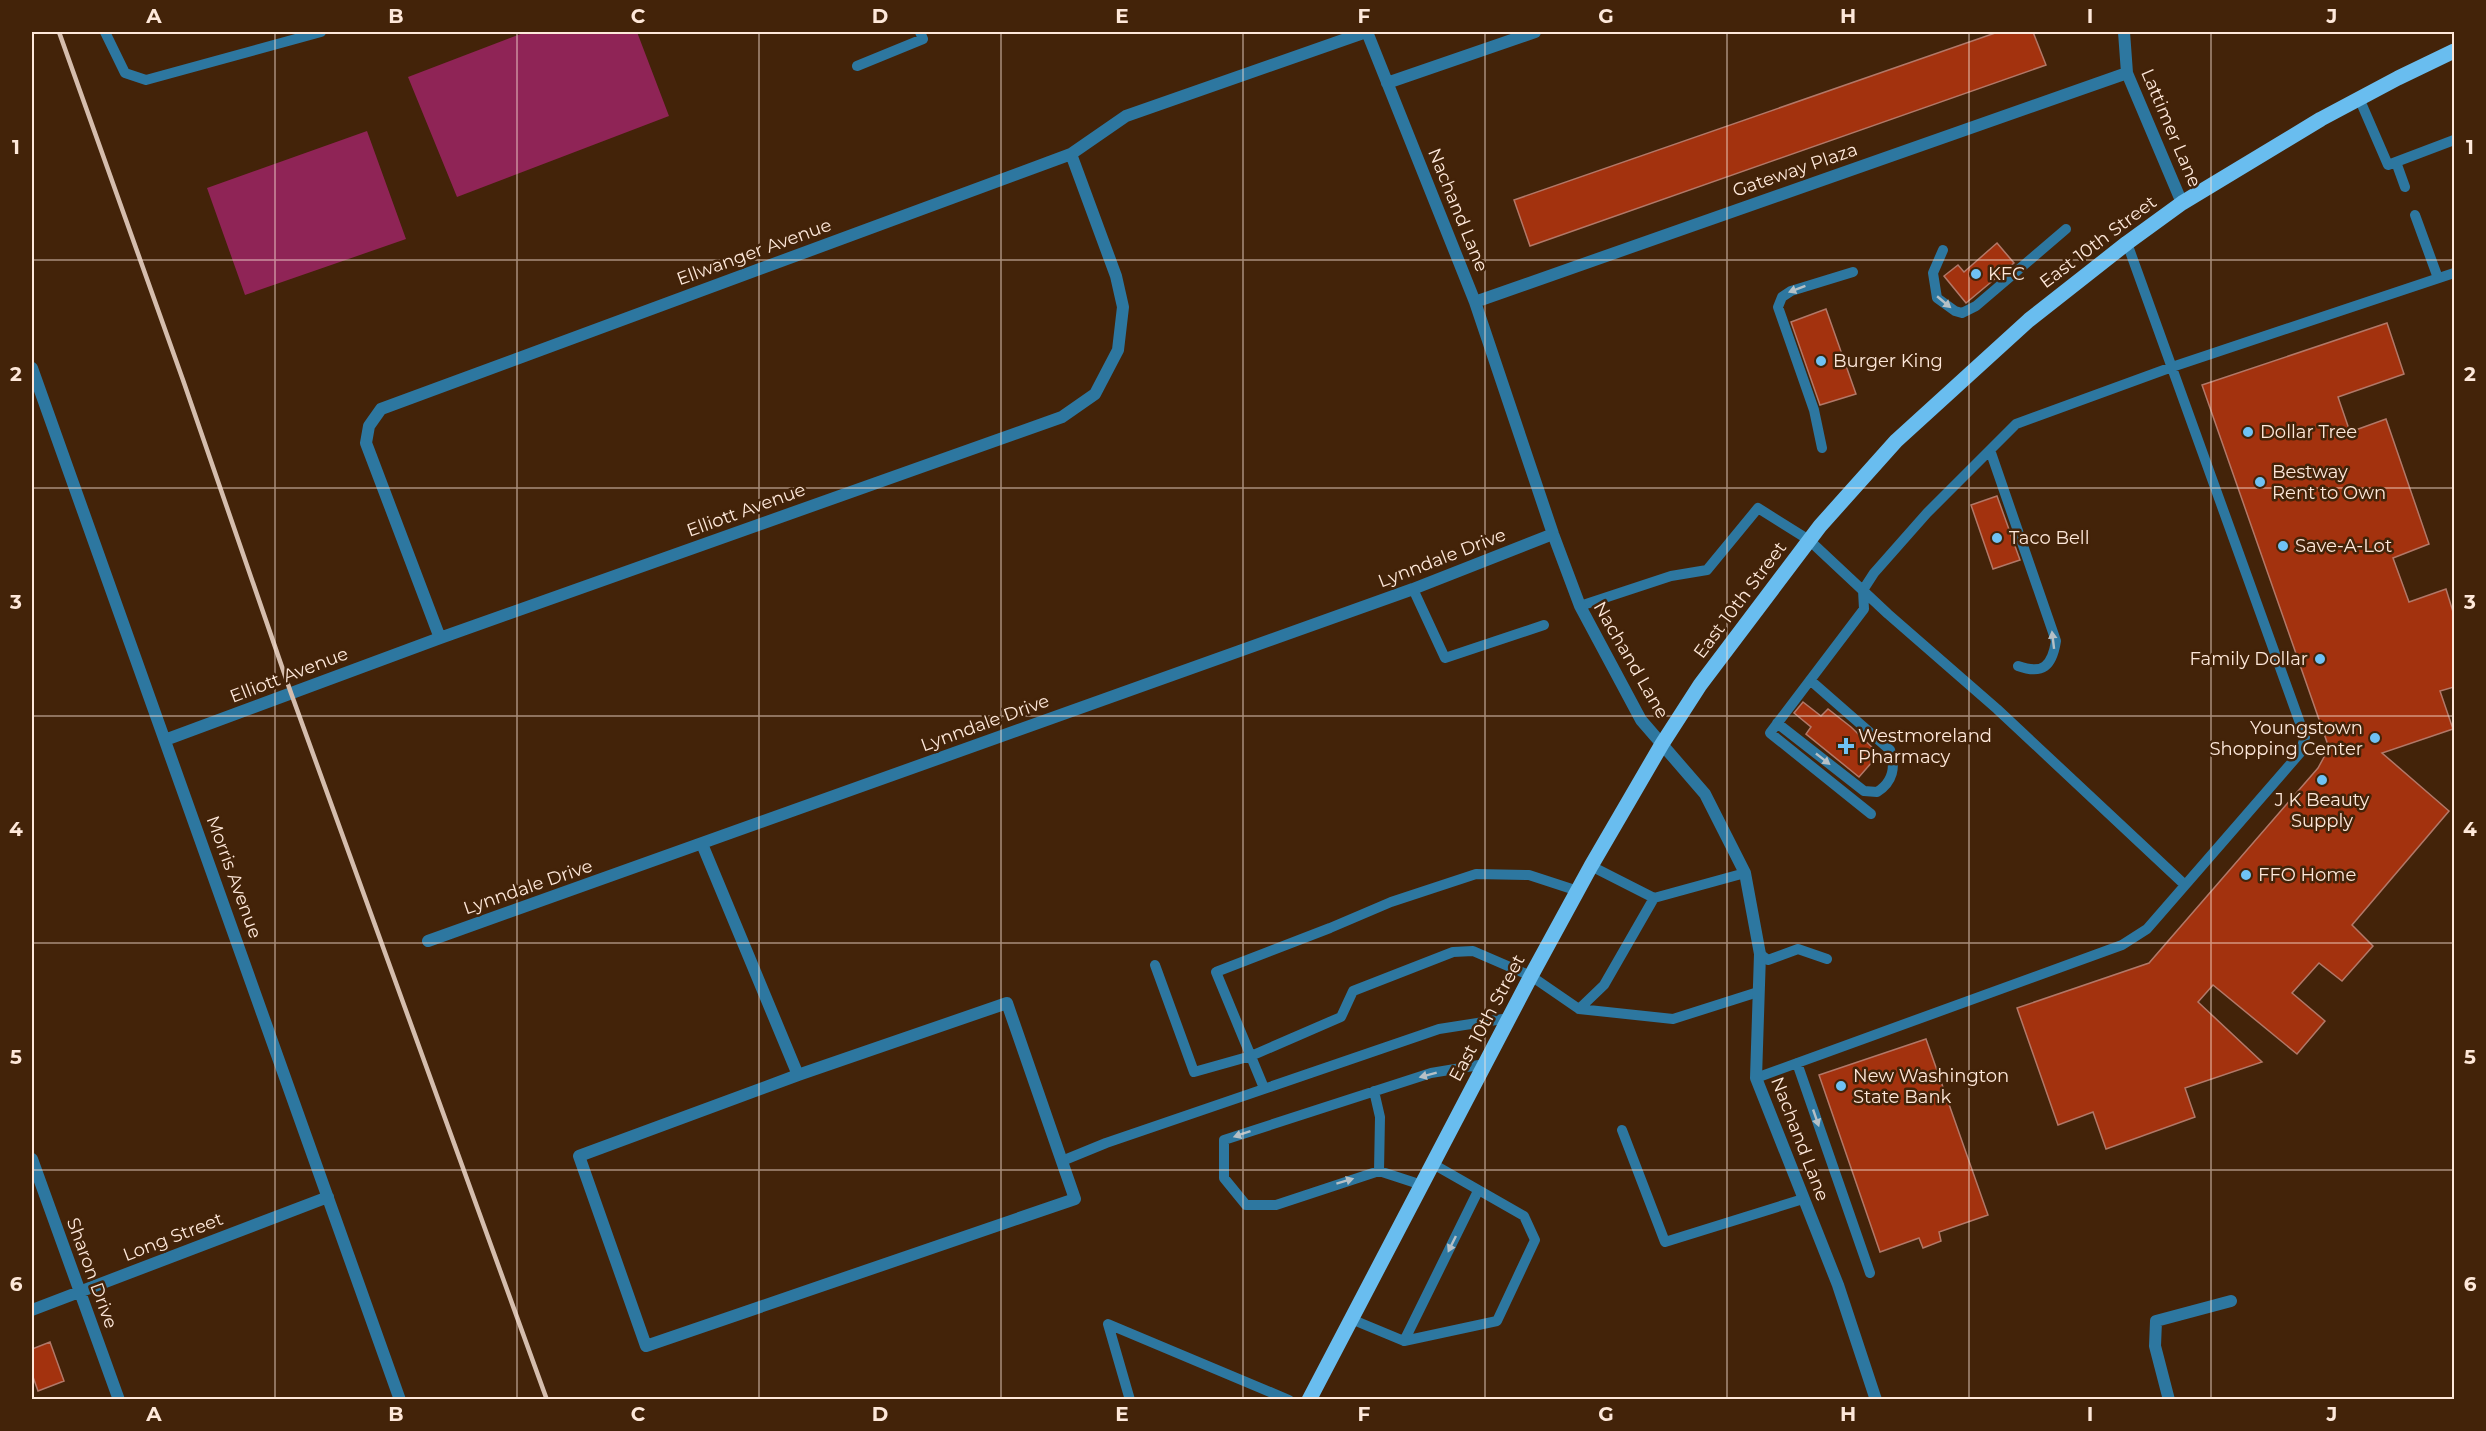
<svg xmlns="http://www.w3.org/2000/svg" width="2486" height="1431" viewBox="0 0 2486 1431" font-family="Montserrat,sans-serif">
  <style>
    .green { fill: #8f2456 }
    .building { fill: #a3320e; stroke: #b27868; stroke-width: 1.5 }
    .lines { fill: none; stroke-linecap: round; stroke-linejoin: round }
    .service { stroke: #2d77a0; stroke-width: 10 }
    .minor { stroke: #2d77a0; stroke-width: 12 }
    .primary { stroke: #69bdef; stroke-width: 15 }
    .rail { stroke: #d5bdad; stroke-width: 4.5 }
    .oneway { fill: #b5c0c6 }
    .grid { fill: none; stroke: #fee8da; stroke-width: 1.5; stroke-opacity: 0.55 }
    .poi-dot { fill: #6fc2f4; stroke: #432309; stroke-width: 2 }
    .labels { text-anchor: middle; stroke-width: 5; stroke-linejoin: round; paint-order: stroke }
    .street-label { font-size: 18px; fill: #fee8da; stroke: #432309 }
    .poi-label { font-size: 18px; fill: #fee8da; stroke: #432309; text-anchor: start }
    .neatline { fill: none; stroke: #fee8da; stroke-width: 2 }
    .grid-label { font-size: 20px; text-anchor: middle; font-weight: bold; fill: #fee8da }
  </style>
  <rect width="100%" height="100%" fill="#432309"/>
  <path class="green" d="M 526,32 L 637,32 L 669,116 L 457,197 L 408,77 Z
    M 367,131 L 406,239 L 245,295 L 207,188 Z"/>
  <path class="building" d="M 1998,32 L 2033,32 L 2046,65 L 1530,246 L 1514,200 Z
    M 1997,243 L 2014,263 L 1966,303 L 1944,276 L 1958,265 L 1964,272 Z
    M 1826,309 L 1856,394 L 1820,405 L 1791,322 Z
    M 2387,323 L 2404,374 L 2338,397 L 2350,432 L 2386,419 L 2429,544 L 2393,558 L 2409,602 L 2446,589 L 2454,615 L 2454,687 L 2440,691 L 2453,729 L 2382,753 L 2449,811 L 2352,925 L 2373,946 L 2342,981 L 2319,963 L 2292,993 L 2325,1021 L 2297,1054 L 2213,985 L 2198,1002 L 2262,1062 L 2185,1088 L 2195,1117 L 2106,1149 L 2093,1112 L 2058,1125 L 2017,1008 L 2149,963 L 2318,768 L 2329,748 L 2202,385 Z
    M 1997,496 L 2020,560 L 1993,569 L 1971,505 Z
    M 1803,702 L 1821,716 L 1828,709 L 1851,727 L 1879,754 L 1859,777 L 1806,734 L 1811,727 L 1794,713 Z
    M 1926,1039 L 1988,1215 L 1939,1232 L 1941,1241 L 1923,1248 L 1919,1238 L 1880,1252 L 1819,1075 Z
    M 50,1342 L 64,1381 L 38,1391 L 32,1374 L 32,1349 Z"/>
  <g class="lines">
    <path class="service" d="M 105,32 L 125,73 L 146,80 L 321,32
      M 857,66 L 923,39 L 920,32
      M 2359,98 L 2388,165 L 2454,140
      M 2396,162 L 2405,187
      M 2415,215 L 2438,278
      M 1943,250 L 1933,273 L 1937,298 L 1955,311 L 1962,313 L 1976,306 L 2066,229
      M 1822,448 L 1814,410 L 1778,307 L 1782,297 L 1791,291 L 1853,272
      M 1990,450 L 2056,641 C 2052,666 2043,675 2018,666
      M 1413,589 L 1445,658 L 1544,625
      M 1580,606 L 1671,576 L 1707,570 L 1758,508 L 1809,540 L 1888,614 L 1997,709 L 2185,885
      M 1777,723 L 1864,791 L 1877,792 C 1893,782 1896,767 1890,750 L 1810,680
      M 1871,814 L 1770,733 L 1864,609 L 1863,590 L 1874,573 L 1927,513 L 2016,424 L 2172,367 L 2454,273
      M 1591,866 L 1654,898 L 1745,873
      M 1760,954 L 1768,960 L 1798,949 L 1827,959
      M 1155,965 L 1194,1072 L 1251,1056 L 1341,1017 L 1353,991 L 1453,952 L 1473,951 L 1531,976 L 1579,1009 L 1673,1019 L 1758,992
      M 1579,1009 L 1604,985 L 1654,898
      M 1797,1063 L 1870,1273
      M 1756,1078 L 2122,945 L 2147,929 L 2300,753 L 2305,737 L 2127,243
      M 1264,1088 L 1216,972 L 1330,928 L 1391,902 L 1476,874 L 1529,875 L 1578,891
      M 1374,1091 L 1380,1117 L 1379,1171
      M 1622,1130 L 1665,1242 L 1803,1199
      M 1062,1161 L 1106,1143 L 1439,1029 L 1509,1018
      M 1422,1185 L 1379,1171 L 1276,1205 L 1246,1205 L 1224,1178 L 1224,1140 L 1431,1073 L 1485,1064
      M 1351,1319 L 1404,1341 L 1497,1321 L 1535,1240 L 1524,1216 L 1433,1164
      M 1404,1341 L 1478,1191
      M 1130,1400 L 1108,1324 L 1289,1400"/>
    <path class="minor" d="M 1367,32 L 1475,302 L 1553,534 L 1580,606 L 1641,720 L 1705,794 L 1745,873 L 1760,954 L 1756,1078 L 1838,1285 L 1876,1400
      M 2124,32 L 2127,73 L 2182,203
      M 1387,83 L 1535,32
      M 1475,302 L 2127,73
      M 32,368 L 400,1400
      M 440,638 L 366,443 L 369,426 L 381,409 L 1071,154 L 1126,116 L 1366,32
      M 165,740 L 440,638 L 1062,417 L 1095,394 L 1118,350 L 1123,307 L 1116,276 L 1071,154
      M 702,844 L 798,1075
      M 428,941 L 1413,589 L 1553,534
      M 1007,1003 L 1075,1199 L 646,1346 L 579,1156 L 798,1075 Z
      M 32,1159 L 119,1400
      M 32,1310 L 328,1197
      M 2169,1400 L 2155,1346 L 2156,1321 L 2231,1301"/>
    <path class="primary" d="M 1309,1400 L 1531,976 L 1591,866 L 1662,744 L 1700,685 L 1820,526 L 1896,441 L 2029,320 L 2127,243 L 2182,203 L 2321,119 L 2398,78 L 2454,51"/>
    <path class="rail" d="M 59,32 L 183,380 L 291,693 L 547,1400"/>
  </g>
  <defs><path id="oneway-solid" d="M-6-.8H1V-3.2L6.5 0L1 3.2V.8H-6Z" transform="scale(1.5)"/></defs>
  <g class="oneway">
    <use href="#oneway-solid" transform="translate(1797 289) rotate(159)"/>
    <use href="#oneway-solid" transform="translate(1944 302) rotate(40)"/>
    <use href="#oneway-solid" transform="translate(2053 640) rotate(-97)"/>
    <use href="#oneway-solid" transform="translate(1823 759) rotate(38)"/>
    <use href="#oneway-solid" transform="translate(1428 1075) rotate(165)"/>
    <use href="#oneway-solid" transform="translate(1816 1118) rotate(71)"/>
    <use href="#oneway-solid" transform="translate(1242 1134) rotate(161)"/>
    <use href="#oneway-solid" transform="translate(1345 1181) rotate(-17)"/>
    <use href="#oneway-solid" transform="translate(1452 1244) rotate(116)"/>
  </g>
  <path class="grid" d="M 275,32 L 275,1400M 517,32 L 517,1400M 759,32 L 759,1400M 1001,32 L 1001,1400M 1243,32 L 1243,1400M 1485,32 L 1485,1400M 1727,32 L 1727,1400M 1969,32 L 1969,1400M 2211,32 L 2211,1400M 32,260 L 2454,260M 32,488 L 2454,488M 32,716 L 2454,716M 32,943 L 2454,943M 32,1170 L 2454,1170"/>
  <g class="poi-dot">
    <circle cx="1976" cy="274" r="6"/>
    <circle cx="1821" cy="361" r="6"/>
    <circle cx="2248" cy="432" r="6"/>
    <circle cx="2260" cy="482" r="6"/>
    <circle cx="1997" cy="538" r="6"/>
    <circle cx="2283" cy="546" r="6"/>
    <circle cx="2320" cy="659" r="6"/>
    <circle cx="2375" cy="738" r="6"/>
    <path d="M1843 737h6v6h6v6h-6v6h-6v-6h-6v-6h6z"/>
    <circle cx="2322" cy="780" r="6"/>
    <circle cx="2246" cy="875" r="6"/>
    <circle cx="1841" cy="1086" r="6"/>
  </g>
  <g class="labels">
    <g class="street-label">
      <text transform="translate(2171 128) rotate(67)" y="6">Lattimer Lane</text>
      <text transform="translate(1795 170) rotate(-19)" y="6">Gateway Plaza</text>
      <text transform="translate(1458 210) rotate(68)" y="6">Nachand Lane</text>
      <text transform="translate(2098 242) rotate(-37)" y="6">East 10th Street</text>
      <text transform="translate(754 252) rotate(-20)" y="6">Ellwanger Avenue</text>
      <text transform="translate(746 510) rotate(-20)" y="6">Elliott Avenue</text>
      <text transform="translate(1442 558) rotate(-21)" y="6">Lynndale Drive</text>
      <text transform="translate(1740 600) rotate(-53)" y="6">East 10th Street</text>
      <text transform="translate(1631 660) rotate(60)" y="6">Nachand Lane</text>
      <text transform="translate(289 675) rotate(-21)" y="6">Elliott Avenue</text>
      <text transform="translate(985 723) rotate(-20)" y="6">Lynndale Drive</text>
      <text transform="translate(234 877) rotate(70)" y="6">Morris Avenue</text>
      <text transform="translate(528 887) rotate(-19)" y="6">Lynndale Drive</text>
      <text transform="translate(1487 1018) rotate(-62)" y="6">East 10th Street</text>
      <text transform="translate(1800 1139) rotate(69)" y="6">Nachand Lane</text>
      <text transform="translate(173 1237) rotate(-21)" y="6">Long Street</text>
      <text transform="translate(92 1273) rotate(70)" y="6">Sharon Drive</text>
    </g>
    <g class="poi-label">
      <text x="1988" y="280">KFC</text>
      <text x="1833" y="367">Burger King</text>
      <text x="2260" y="438">Dollar Tree</text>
      <text x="2272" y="478">Bestway<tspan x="2272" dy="21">Rent to Own</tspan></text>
      <text x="2009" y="544">Taco Bell</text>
      <text x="2295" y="552">Save-A-Lot</text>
      <text x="2308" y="665" text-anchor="end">Family Dollar</text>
      <text x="2363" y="734" text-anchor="end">Youngstown<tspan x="2363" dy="21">Shopping Center</tspan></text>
      <text x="1858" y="742">Westmoreland<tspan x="1858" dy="21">Pharmacy</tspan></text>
      <text x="2322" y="806" text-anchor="middle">J K Beauty<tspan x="2322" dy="21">Supply</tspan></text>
      <text x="2258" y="881">FFO Home</text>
      <text x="1853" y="1082">New Washington<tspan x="1853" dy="21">State Bank</tspan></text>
    </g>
  </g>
  <rect width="2486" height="1431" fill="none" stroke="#432309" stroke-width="66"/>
  <rect x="33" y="33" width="2420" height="1365" class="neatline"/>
  <g class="grid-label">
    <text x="154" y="23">A</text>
    <text x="396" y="23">B</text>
    <text x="638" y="23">C</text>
    <text x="880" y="23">D</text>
    <text x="1122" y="23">E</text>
    <text x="1364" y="23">F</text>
    <text x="1606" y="23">G</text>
    <text x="1848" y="23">H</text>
    <text x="2090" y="23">I</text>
    <text x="2332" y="23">J</text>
    <text x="16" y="154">1</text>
    <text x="2470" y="154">1</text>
    <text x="16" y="381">2</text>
    <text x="2470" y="381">2</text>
    <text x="16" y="609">3</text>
    <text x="2470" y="609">3</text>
    <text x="16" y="836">4</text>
    <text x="2470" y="836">4</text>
    <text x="16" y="1064">5</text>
    <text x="2470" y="1064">5</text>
    <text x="16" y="1291">6</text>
    <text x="2470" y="1291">6</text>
    <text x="154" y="1421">A</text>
    <text x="396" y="1421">B</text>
    <text x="638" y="1421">C</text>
    <text x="880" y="1421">D</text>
    <text x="1122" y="1421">E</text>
    <text x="1364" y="1421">F</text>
    <text x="1606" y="1421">G</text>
    <text x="1848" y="1421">H</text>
    <text x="2090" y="1421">I</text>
    <text x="2332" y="1421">J</text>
  </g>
</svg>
